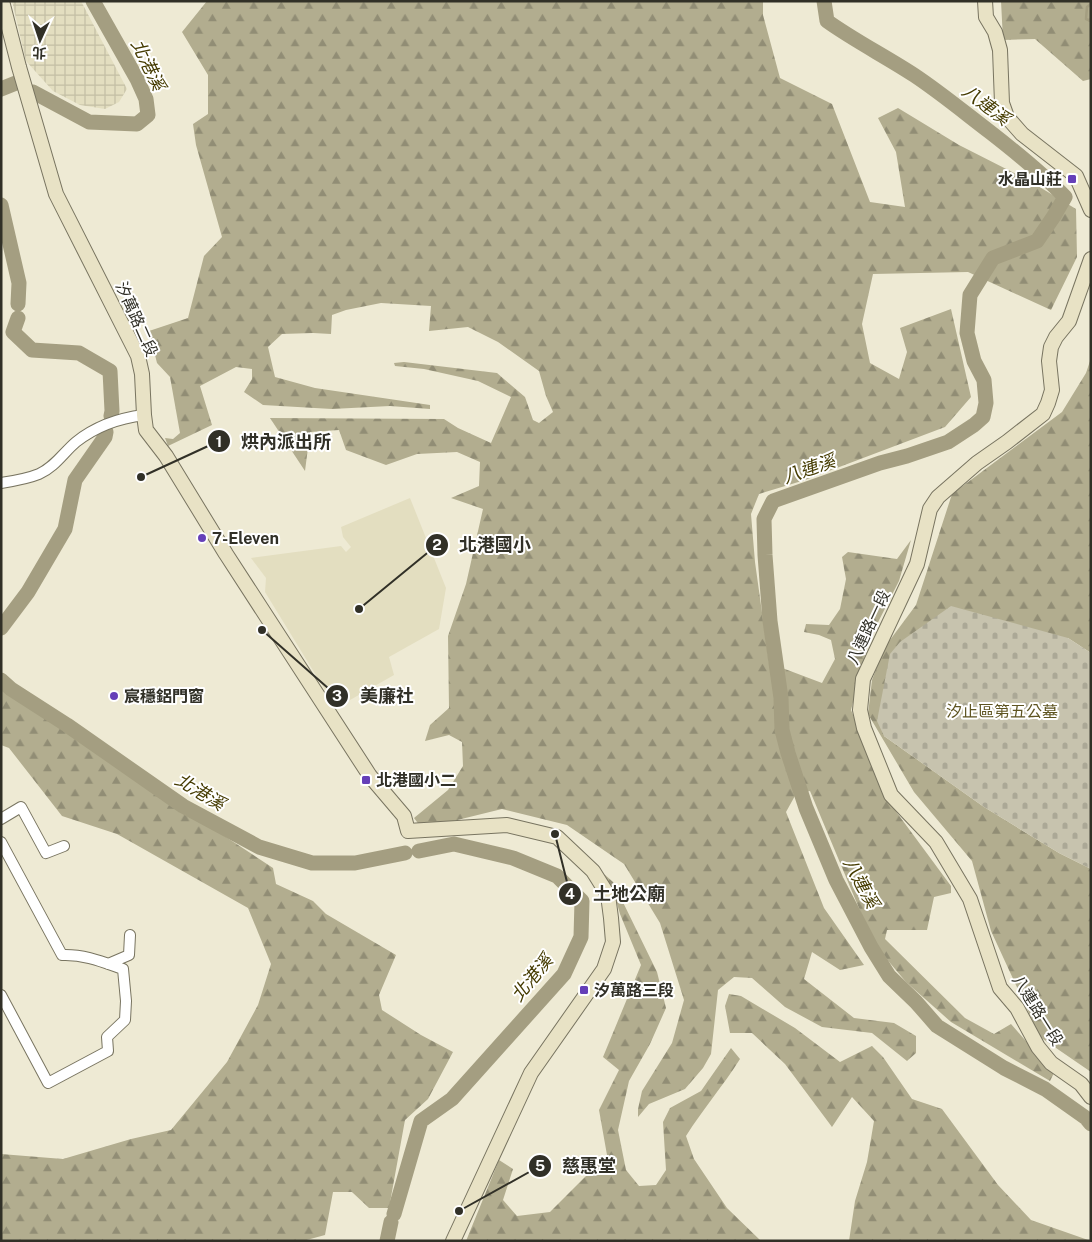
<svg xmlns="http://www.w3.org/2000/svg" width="1092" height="1242" viewBox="0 0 1092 1242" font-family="'Public Sans','Noto Sans TC',sans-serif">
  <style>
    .built { fill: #e3dec0 }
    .industrial { fill: url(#industrial-grid) }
    .forest { fill: url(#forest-firs) }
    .cemetery { fill: url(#cemetery-stones) }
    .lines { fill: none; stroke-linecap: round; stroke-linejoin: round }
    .stream { stroke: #a49e81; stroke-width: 2.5 }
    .river { stroke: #a49e81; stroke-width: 15 }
    .street-casing { stroke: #787460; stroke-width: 12 }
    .secondary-casing { stroke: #787460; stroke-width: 16 }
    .street { stroke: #fff; stroke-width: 10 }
    .secondary { stroke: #e8e2c5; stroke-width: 14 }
    .poi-dot { fill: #653fb8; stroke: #fff; stroke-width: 2 }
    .labels { text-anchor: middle; stroke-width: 4; stroke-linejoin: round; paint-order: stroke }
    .poi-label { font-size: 16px; font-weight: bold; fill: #313027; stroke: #fff; text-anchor: start }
    .street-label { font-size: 16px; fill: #313027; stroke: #fff }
    .park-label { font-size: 16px; fill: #5f5522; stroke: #fff }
    .water-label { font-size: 18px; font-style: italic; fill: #453b01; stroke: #fff }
    .leader { fill: none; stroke: #313027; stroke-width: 2 }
    .callout-dot { fill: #313027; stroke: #fff; stroke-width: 2 }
    .mark-label { font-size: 15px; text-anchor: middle; font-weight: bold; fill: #fff }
    .callout-label { font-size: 18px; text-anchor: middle; font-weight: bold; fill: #313027; stroke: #fff; stroke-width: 4; stroke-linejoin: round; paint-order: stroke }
  </style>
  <defs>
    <pattern id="industrial-grid" width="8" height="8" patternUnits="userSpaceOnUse" patternTransform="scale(1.25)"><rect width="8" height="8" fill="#e3dec0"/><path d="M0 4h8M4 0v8" fill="none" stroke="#c3bfa5"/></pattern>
    <pattern id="forest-firs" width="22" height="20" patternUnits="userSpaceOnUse" patternTransform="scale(1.25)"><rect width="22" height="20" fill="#b2ad8f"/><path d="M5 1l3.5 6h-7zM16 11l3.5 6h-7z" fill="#918d75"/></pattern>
    <pattern id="cemetery-stones" width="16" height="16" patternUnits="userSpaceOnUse" patternTransform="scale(1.25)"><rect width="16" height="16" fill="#c7c3ae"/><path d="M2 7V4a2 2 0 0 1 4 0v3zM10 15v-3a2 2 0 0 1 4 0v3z" fill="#aba896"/></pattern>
  </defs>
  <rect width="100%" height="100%" fill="#eeead4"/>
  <path class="built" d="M 410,498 L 446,588 L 439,629 L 389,657 L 394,675 L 336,708 L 265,592 L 266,578 L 251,558 L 341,546 L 346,552 L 351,547 L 343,537 L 341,527 Z"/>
  <path class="industrial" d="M 12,1 L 81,1 L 127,89 L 119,102 L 105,109 L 80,105 L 53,91 L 26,61 Z"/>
  <path class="forest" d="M 207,1 L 763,1 L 763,15 L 780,78 L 832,104 L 870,202 L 905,207 L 896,152 L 878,118 L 898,108 L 959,145 L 1028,180 L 1076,209 L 1077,257 L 1051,310 L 968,272 L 873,274 L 862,324 L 870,363 L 899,379 L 907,352 L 900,328 L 951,309 L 971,397 L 945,427 L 805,480 L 759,494 L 751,514 L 755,562 L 769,663 L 822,683 L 835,659 L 831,640 L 819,635 L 804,632 L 806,624 L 829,625 L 840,609 L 846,579 L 842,557 L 848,552 L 897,559 L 911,540 L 899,581 L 869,640 L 851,710 L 889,802 L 951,886 L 951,893 L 934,897 L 927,930 L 887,930 L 885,939 L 965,1018 L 994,1034 L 1011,1024 L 1054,1073 L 1050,1081 L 951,1022 L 906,982 L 874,944 L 810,791 L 796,794 L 786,812 L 824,908 L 864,965 L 840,970 L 812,952 L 804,979 L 854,1018 L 894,1023 L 916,1036 L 916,1053 L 907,1061 L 872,1033 L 822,1027 L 785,1007 L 752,978 L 734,977 L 718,990 L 711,1054 L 703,1068 L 685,1089 L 649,1104 L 638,1117 L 638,1109 L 642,1091 L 672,1043 L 684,1000 L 660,923 L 624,864 L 567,825 L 502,809 L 437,825 L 420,826 L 414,818 L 448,790 L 463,766 L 462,742 L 449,735 L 425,741 L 430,725 L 449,708 L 448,636 L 466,584 L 483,509 L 451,498 L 479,486 L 480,462 L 457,452 L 417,454 L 386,465 L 346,450 L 339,430 L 310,432 L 305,471 L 270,418 L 444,419 L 458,428 L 491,443 L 511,397 L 478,381 L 424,369 L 395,366 L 394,363 L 404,362 L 497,373 L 525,397 L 533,420 L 539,423 L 553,412 L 546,396 L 539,371 L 498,342 L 468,327 L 429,331 L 431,306 L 381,303 L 346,310 L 332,315 L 331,334 L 313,333 L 282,334 L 268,347 L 275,377 L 315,388 L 430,405 L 430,409 L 390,406 L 332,409 L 263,405 L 244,392 L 252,379 L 252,369 L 236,367 L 200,386 L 212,425 L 168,446 L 165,438 L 173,439 L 180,433 L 170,377 L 157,363 L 149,331 L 188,318 L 204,256 L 222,237 L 196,145 L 193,124 L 208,114 L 208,75 L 182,32 Z
    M 1001,1 L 1091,1 L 1091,79 L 1083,81 L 1035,39 L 1003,40 Z
    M 1091,358 L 1091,653 L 1068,638 L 884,736 L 984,807 L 1059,853 L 1091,869 L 1091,1072 L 1040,1037 L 991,931 L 972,861 L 914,792 L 868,714 L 872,680 L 884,648 L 916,605 L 952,494 L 1062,412 L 1086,373 Z
    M 1,689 L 273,868 L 276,884 L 313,901 L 326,914 L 396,955 L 379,995 L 382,1010 L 421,1035 L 453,1052 L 428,1099 L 405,1120 L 389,1208 L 369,1208 L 352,1192 L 333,1192 L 325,1235 L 303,1241 L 1,1241 L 1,1154 L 63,1159 L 131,1139 L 171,1130 L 227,1062 L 258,1005 L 271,964 L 248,908 L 117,834 L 62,816 L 9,748 L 1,745 Z
    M 604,874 L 613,882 L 618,892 L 657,972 L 666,1008 L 650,1044 L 629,1081 L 618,1130 L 626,1170 L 639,1186 L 656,1185 L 666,1170 L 663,1122 L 670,1108 L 701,1091 L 731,1048 L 740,1059 C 723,1086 703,1109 686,1136 L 694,1159 L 727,1208 L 761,1241 L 466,1241 L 499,1160 L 513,1169 L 503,1200 L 517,1216 L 550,1212 L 607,1155 L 599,1110 L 619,1070 L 603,1057 L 641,965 L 620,914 L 614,893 Z
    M 729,994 L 741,996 L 795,1028 L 840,1062 L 872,1046 L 883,1057 L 912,1099 L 942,1109 L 998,1185 L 1031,1220 L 1091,1241 L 849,1241 L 855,1201 L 867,1162 L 874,1121 L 852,1097 L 832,1127 L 785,1064 L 752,1033 L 730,1033 L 725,1006 Z"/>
  <path class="cemetery" d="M 951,606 L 1068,638 L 1091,653 L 1091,869 L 1059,853 L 984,807 L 884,736 L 877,721 L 890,654 L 900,642 Z"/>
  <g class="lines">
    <path class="stream" d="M 1091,4 L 1087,7 L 1086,19 L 1091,21"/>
    <path class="river" d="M 824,1 L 827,21 C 855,41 885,56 914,75 C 941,93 965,113 990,132 C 1017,153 1042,173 1065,197 L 1054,216 L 1037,241 L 993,258 L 970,295 L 967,333 L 974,361 L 984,380 L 986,403 L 983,417 L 974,425 L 948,442 L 907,456 L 880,463 L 773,501 L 764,519 L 765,555 L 770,621 L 781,698 L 782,730 L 788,753 L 806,808 L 836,880 L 871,947 L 889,976 L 916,1002 L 937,1026 L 1004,1068 L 1045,1089 L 1086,1118 L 1091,1124
      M 1,89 L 16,83
      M 33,92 L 89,122 L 137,124 L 148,115 L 146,99 L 137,79 L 93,1
      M 1,205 L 19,283 L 18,304
      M 18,318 L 13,332 L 32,350 L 79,353 L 110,371 L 112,411 L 111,416
      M 1,628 L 28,592 L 65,529 L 75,480 L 105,437 L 106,432
      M 1,680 L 11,689 L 67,725 L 183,806 L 259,847 L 312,863 L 355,863 L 405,853
      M 394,1214 L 421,1121 L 452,1099 L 564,974 L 581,937 L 582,901 L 557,876 L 513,858 L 454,844 L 419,851
      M 387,1241 L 391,1222"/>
    <defs>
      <path id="street" d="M 1,483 C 14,481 27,479 39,474 C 55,467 64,452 76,442 C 96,426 120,418 144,415
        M 1,819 L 21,807 L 46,853 L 64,846
        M 1,842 L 62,955 C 84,954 103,962 123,969 L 126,1001 L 125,1020 L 107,1037 L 108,1051 L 48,1083 L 1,995
        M 108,964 L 129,955 L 130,935"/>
      <path id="secondary" d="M 2,1 L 19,67 L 56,194 L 138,356 L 142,374 L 144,415 L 146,430 L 166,456 L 226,554 L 370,776 L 404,816 L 408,831 L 507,825 L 557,837 L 593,871 L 608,895 L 611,918 L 613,942 L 604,969 L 531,1073 L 453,1241
        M 985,1 L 986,17 L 995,32 L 1000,50 L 1002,103 L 1007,117 L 1022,134 L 1076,176 L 1091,210
        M 1091,259 L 1069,321 L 1056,337 L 1051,347 L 1049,361 L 1052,390 L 1048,403 L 1043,414 L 1007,442 L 977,463 L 938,497 L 930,509 L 917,564 L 863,679 L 860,710 L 864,728 L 891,795 L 936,842 L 970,899 L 1000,988 L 1017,1008 L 1038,1047 L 1051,1063 L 1081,1084 L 1091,1097"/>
    </defs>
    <use href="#street" class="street-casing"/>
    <use href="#secondary" class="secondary-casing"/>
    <use href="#street" class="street"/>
    <use href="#secondary" class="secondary"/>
  </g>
  <g class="poi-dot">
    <rect x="1067" y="174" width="10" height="10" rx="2.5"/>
    <circle cx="202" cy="538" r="5"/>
    <circle cx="114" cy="696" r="5"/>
    <rect x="361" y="775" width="10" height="10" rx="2.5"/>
    <rect x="579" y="985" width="10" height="10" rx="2.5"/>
  </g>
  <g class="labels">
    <g class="poi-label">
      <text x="1062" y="185" text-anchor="end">水晶山莊</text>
      <text x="212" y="544">7-Eleven</text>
      <text x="124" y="702">宸穩鋁門窗</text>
      <text x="376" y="786">北港國小二</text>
      <text x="594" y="996">汐萬路三段</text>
    </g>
    <g class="street-label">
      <text transform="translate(137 319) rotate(66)" y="6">汐萬路二段</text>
      <text transform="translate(868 627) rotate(-65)" y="6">八連路一段</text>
      <text transform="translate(1038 1010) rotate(58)" y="6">八連路一段</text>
    </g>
    <g class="park-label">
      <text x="1002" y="717">汐止區第五公墓</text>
    </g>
    <g class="water-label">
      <text transform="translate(148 65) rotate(64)" y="6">北港溪</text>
      <text transform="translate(986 105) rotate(37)" y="6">八連溪</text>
      <text transform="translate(809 469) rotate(-19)" y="6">八連溪</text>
      <text transform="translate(200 792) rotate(31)" y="6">北港溪</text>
      <text transform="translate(861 883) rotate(62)" y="6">八連溪</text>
      <text transform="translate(532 978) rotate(-51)" y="6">北港溪</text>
    </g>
  </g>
  <path class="leader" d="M141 477L219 441M359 609L437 545M262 630L337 696M555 834L570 894M459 1211L540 1166"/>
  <g class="callout-dot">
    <circle cx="141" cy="477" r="5"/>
    <circle cx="359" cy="609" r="5"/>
    <circle cx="262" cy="630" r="5"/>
    <circle cx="555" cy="834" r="5"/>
    <circle cx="459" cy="1211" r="5"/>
    <circle cx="219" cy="441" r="12"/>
    <circle cx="437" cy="545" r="12"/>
    <circle cx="337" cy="696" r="12"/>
    <circle cx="570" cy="894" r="12"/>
    <circle cx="540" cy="1166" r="12"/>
  </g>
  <g class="mark-label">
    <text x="219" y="447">1</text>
    <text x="437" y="550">2</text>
    <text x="337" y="701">3</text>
    <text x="570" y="899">4</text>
    <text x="540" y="1171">5</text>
  </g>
  <g class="callout-label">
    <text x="286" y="448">烘內派出所</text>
    <text x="495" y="551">北港國小</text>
    <text x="387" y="702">美廉社</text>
    <text x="629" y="900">土地公廟</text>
    <text x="589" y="1172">慈惠堂</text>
  </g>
  <rect width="1092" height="1242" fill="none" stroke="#313027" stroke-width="5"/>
  <g transform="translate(40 40) rotate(183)" stroke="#ffffff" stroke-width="4" paint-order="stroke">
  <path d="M0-4L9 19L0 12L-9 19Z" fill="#313027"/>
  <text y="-8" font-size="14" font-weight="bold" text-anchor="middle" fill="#313027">北</text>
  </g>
</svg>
